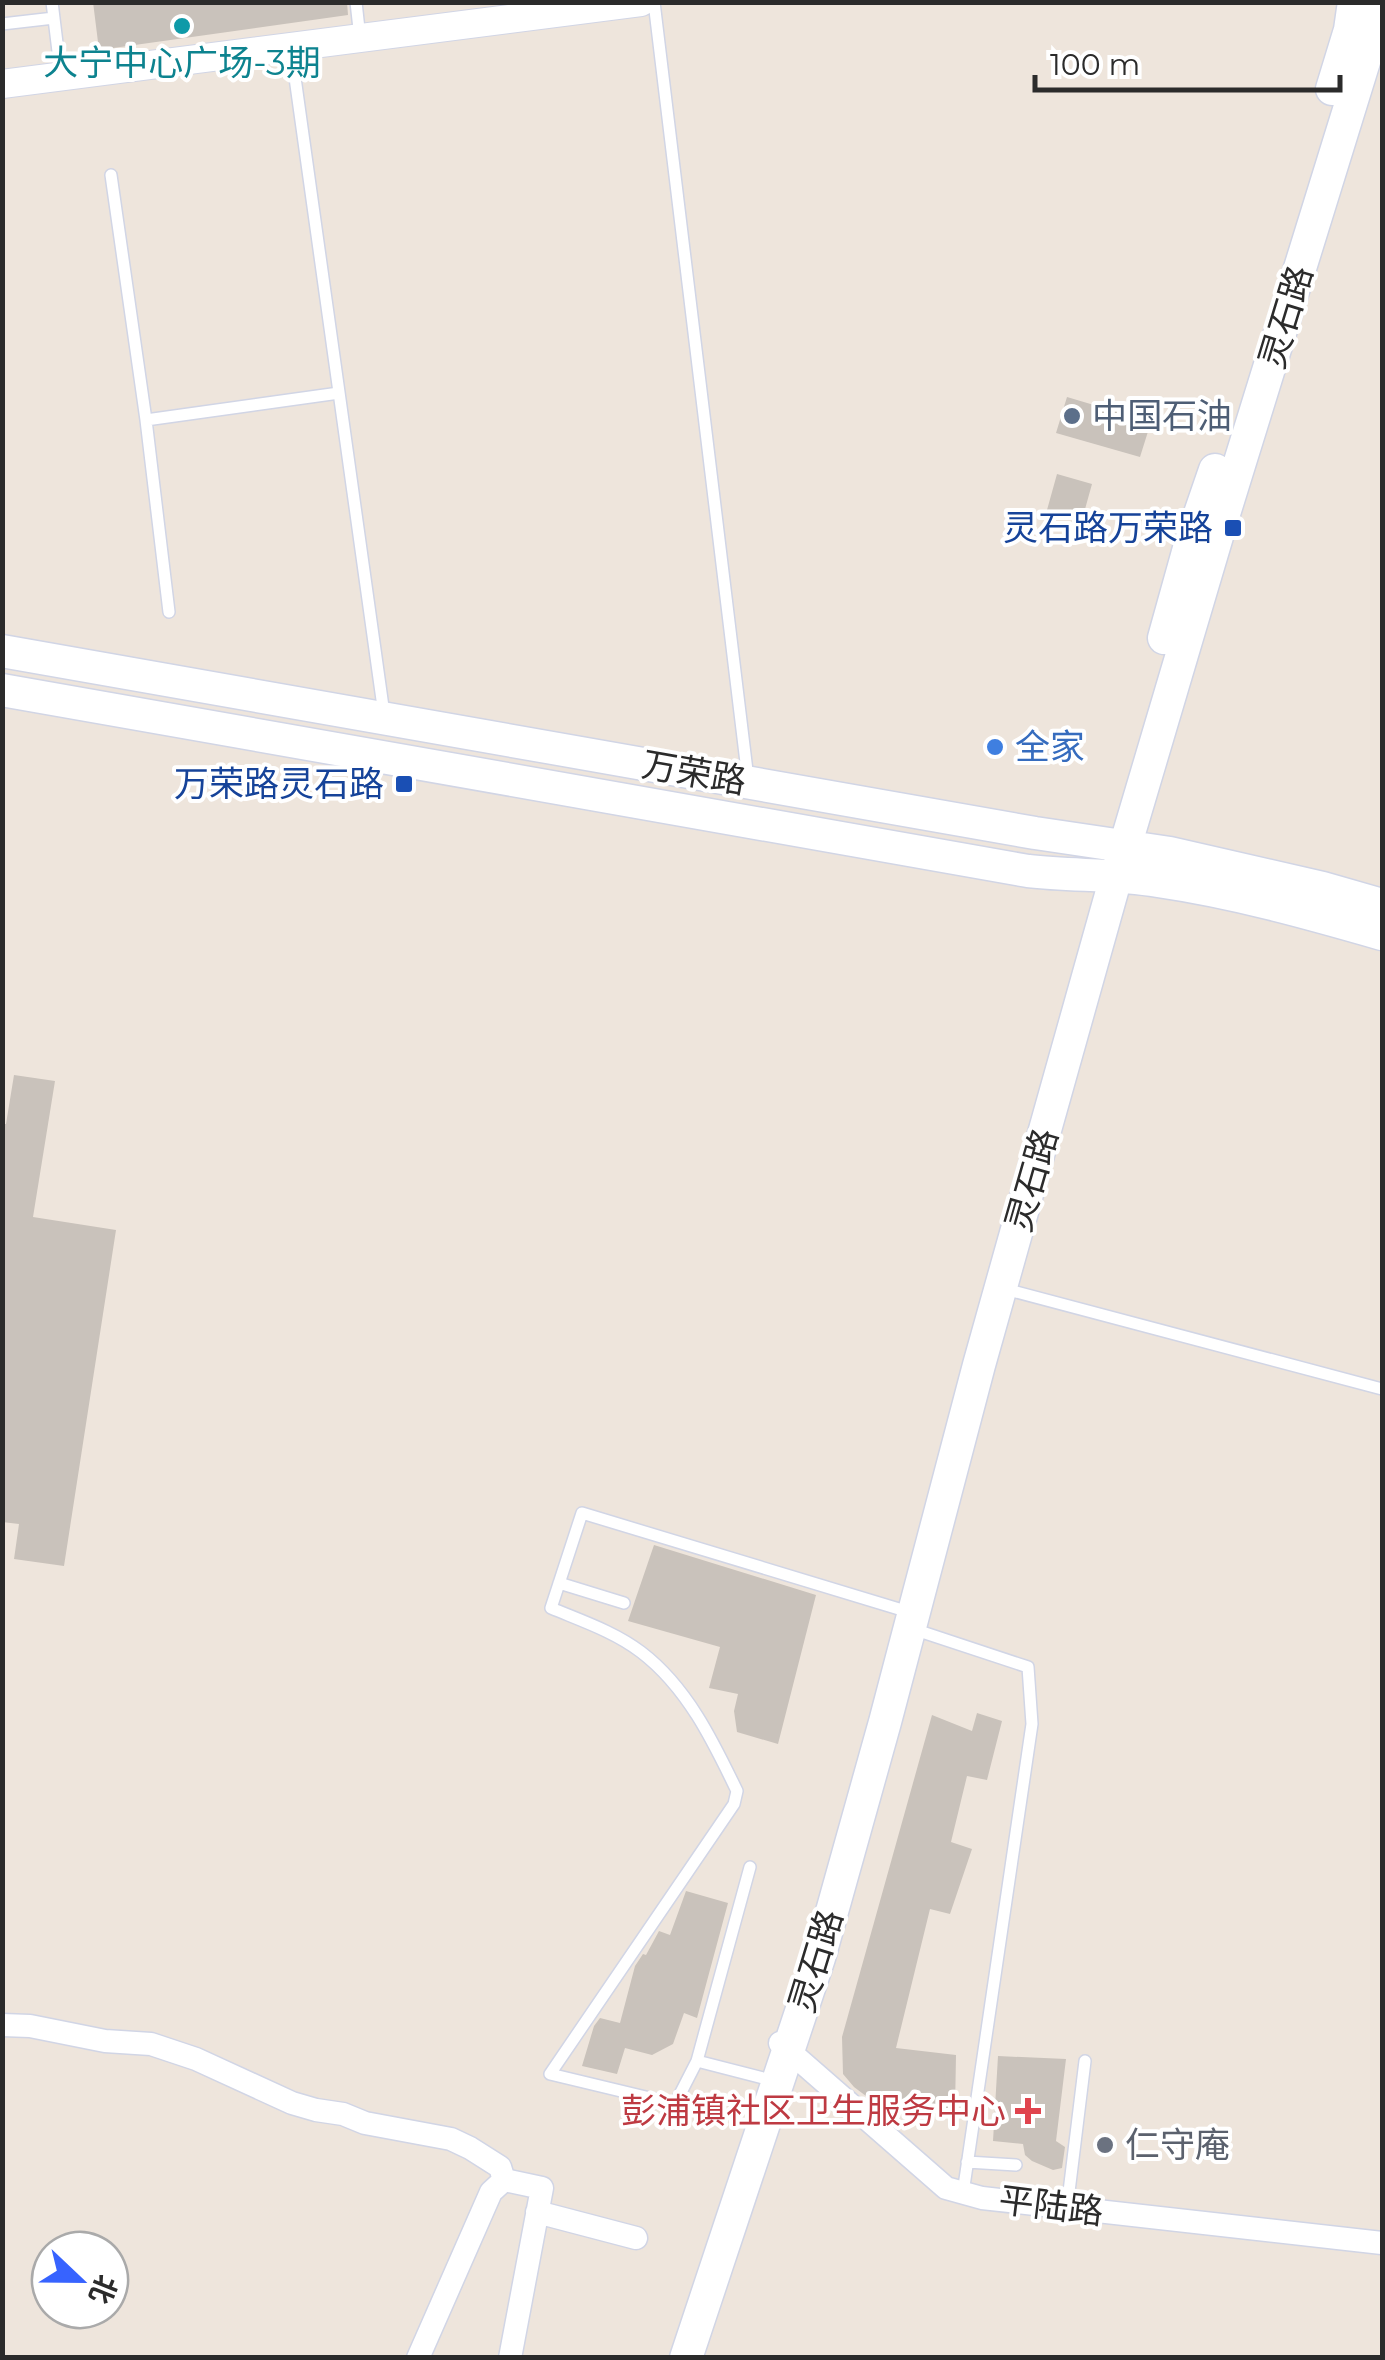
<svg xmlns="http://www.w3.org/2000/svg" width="1385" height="2360" viewBox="0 0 1385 2360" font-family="Montserrat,'Noto Sans SC',sans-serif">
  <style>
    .building { fill: #c9c2bb }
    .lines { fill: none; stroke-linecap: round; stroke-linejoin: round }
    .service-casing { stroke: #d1d5e5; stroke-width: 14 }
    .minor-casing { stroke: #d1d5e5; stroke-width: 25 }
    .tertiary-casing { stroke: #d1d5e5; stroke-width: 30 }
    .secondary-casing { stroke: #d1d5e5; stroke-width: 35 }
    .service { stroke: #fff; stroke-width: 11 }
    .minor { stroke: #fff; stroke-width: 22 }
    .tertiary { stroke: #fff; stroke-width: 28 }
    .secondary { stroke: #fff; stroke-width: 32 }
    .culture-dot { fill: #0f9aa8; stroke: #fff; stroke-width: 4 }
    .service-dot { fill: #5c6f8a; stroke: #fff; stroke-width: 4 }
    .transit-dot { fill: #1a4fb4; stroke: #fff; stroke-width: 4 }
    .shop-dot { fill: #3f7fe0; stroke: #fff; stroke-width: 4 }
    .health-dot { fill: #e0444e; stroke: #fff; stroke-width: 4 }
    .worship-dot { fill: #6b7280; stroke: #fff; stroke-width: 4 }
    .labels { text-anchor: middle; stroke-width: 8; stroke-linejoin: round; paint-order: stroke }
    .culture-label { font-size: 35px; fill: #0d838f; stroke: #fff }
    .street-label { font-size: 35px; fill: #2b2b2b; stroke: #fff }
    .service-label { font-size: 35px; fill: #4e5e75; stroke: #fff; text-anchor: start }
    .transit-label { font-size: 35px; fill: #164399; stroke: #fff; text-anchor: end }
    .shop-label { font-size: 35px; fill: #366cbe; stroke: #fff; text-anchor: start }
    .health-label { font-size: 35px; fill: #be3a42; stroke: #fff; text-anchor: end }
    .worship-label { font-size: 35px; fill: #5b616d; stroke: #fff; text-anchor: start }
  </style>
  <rect width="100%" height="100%" fill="#eee5dc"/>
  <path class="building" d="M 93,2 L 347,2 L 348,15 L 99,50 Z
    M 1067,397 L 1151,422 L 1140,457 L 1056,433 Z
    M 1057,474 L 1092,484 L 1082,520 L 1047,510 Z
    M 14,1075 L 55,1081 L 33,1217 L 116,1230 L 64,1566 L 14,1559 L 19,1524 L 2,1522 L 2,1124 L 6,1124 Z
    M 654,1545 L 816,1595 L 778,1744 L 737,1732 L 734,1711 L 738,1694 L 709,1688 L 720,1647 L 628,1621 Z
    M 977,1713 L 1002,1721 L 987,1780 L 967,1776 L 951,1842 L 972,1849 L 950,1914 L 930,1909 L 896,2048 L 956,2055 L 955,2110 L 898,2107 L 870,2099 L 854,2087 L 843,2074 L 842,2037 L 932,1715 L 972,1731 Z
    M 686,1891 L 728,1903 L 697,2018 L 684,2013 L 673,2044 L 652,2055 L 625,2048 L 617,2074 L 582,2066 L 594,2026 L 600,2018 L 620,2023 L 635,1966 L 643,1954 L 646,1955 L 659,1931 L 670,1935 Z
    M 998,2056 L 1066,2059 L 1056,2141 L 1065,2147 L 1062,2168 L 1053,2170 L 1032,2161 L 1025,2155 L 1023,2144 L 993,2141 Z"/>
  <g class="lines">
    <defs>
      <path id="service" d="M 52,2 L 61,76
        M 356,2 L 360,38
        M 654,2 L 748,779
        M 2,24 L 54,18
        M 291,49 L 384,714
        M 111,175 L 146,420 L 339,393
        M 146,420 L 169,612
        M 1005,1289 L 1382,1389
        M 559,1583 L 624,1603
        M 913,1629 L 1028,1667 L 1032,1724 L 963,2193
        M 750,1867 L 697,2061 L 763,2078
        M 697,2061 L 675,2104 L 550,2074 L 734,1804 L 737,1791 C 713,1741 687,1687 641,1652 C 615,1632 582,1621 551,1608 L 582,1513 L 899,1609
        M 967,2162 L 1016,2165
        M 1067,2208 L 1085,2061"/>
      <path id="minor" d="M 2,2025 L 30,2026 L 105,2041 L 151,2044 L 196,2059 L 292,2103 L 316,2110 L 343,2114 L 365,2123 L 451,2139 L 470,2148 L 500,2167 L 504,2180
        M 780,2043 L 946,2188 L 982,2198 L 1382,2243
        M 537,2212 L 636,2238
        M 418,2358 L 491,2192 L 504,2180 L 542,2188 L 510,2358"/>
      <path id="tertiary" d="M 2,84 L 641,2"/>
      <path id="secondary" d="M 1332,89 L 1350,30 L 1354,2
        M 1164,638 L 1193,534 L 1215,470
        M 2,651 L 1035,833 L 1170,853 L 1323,888 L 1382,905
        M 2,690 L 1028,871 C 1071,876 1115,874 1158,881 C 1234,892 1309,913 1382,934
        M 686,2358 L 819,1958 L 885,1722 L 979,1365 L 1116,877 L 1218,533 L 1370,42 L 1378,2"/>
    </defs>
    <use href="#service" class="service-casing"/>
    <use href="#minor" class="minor-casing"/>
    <use href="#tertiary" class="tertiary-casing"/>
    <use href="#secondary" class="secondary-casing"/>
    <use href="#service" class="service"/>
    <use href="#minor" class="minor"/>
    <use href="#tertiary" class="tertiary"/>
    <use href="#secondary" class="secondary"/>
  </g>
  <circle class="culture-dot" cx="182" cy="26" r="10"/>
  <circle class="service-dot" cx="1072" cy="416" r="10"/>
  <g class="transit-dot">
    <rect x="1223" y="518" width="20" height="20" rx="5"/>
    <rect x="394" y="774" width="20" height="20" rx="5"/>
  </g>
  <circle class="shop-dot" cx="995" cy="747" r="10"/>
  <path class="health-dot" d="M1023 2096h10v10h10v10h-10v10h-10v-10h-10v-10h10z"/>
  <circle class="worship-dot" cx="1105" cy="2145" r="10"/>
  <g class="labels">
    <g class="culture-label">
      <text x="182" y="75">大宁中心广场-3期</text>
    </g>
    <g class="street-label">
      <text transform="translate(1286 317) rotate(-73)" y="12">灵石路</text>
      <text transform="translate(694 773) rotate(10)" y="12">万荣路</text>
      <text transform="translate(1032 1180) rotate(-74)" y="12">灵石路</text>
      <text transform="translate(816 1961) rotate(-73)" y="12">灵石路</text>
      <text transform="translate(1051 2206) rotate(7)" y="12">平陆路</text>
    </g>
    <g class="service-label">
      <text x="1092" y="428">中国石油</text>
    </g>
    <g class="transit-label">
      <text x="1213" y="540">灵石路万荣路</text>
      <text x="384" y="796">万荣路灵石路</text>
    </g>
    <g class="shop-label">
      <text x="1015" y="759">全家</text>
    </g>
    <g class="health-label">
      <text x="1006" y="2123">彭浦镇社区卫生服务中心</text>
    </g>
    <g class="worship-label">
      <text x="1125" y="2157">仁守庵</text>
    </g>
  </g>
  <rect width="1385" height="2360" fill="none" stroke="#2b2b2b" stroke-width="10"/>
  <g transform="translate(80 2280) rotate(112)"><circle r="48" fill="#ffffff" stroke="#aaaaaa" stroke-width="2.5"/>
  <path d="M0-8L18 38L0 25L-18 38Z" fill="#3763ff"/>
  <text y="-15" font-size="28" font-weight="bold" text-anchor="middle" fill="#2b2b2b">北</text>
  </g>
  <path d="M1035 75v15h305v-15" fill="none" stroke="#2b2b2b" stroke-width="5"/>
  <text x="1050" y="75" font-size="30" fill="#2b2b2b" stroke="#ffffff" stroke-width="8" paint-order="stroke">100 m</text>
</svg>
